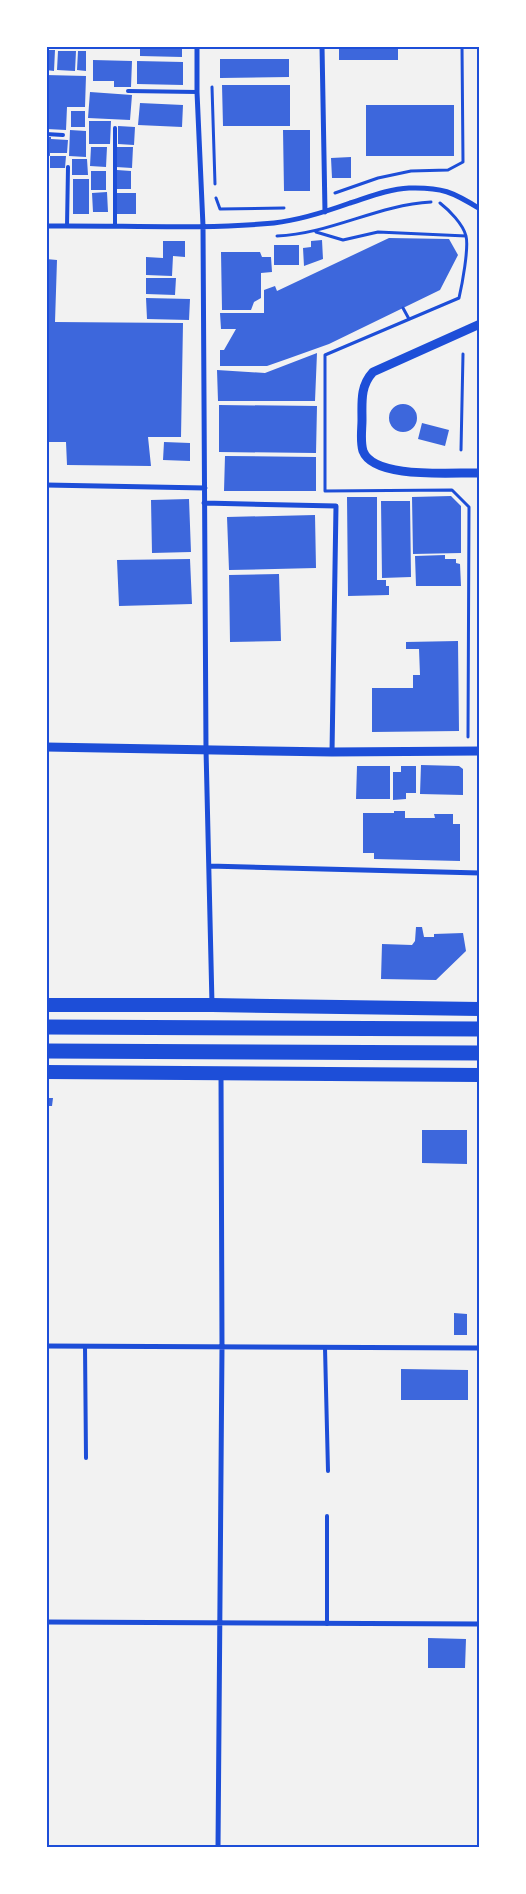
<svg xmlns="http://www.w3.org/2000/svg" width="526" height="1894" viewBox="0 0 526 1894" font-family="'PT Sans',sans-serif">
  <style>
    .building { fill: #3d67dc }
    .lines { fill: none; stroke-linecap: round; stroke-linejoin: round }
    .path { stroke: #1d4ed8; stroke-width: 3 }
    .service { stroke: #1d4ed8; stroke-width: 4 }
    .minor { stroke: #1d4ed8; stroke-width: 5 }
    .tertiary { stroke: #1d4ed8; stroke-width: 9 }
    .trunk { stroke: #1d4ed8; stroke-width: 14 }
    .motorway { stroke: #1d4ed8; stroke-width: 15 }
    .neatline { fill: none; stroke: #1d4ed8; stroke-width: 2 }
  </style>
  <rect width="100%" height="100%" fill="#f2f2f2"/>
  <path class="building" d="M 140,46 L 182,46 L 182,57 L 140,56 Z
    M 339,46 L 398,46 L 398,60 L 339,60 Z
    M 46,50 L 55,50 L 54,71 L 46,70 Z
    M 58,51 L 76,51 L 75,71 L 57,70 Z
    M 78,51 L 86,51 L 86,71 L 77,70 Z
    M 220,59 L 289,59 L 289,77 L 220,78 Z
    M 93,60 L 132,61 L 131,87 L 114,87 L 114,81 L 93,81 Z
    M 137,61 L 183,62 L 183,85 L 137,84 Z
    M 46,75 L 86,76 L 85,107 L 67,107 L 66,130 L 47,129 L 48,106 L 46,106 Z
    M 222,85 L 290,85 L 290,126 L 223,126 Z
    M 90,92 L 132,95 L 130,120 L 88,118 Z
    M 140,103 L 183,105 L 182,127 L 138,125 Z
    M 366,105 L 454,105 L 454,156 L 366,156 Z
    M 71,111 L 85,111 L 85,127 L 71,127 Z
    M 89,121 L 111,121 L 110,144 L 89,144 Z
    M 118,126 L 135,127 L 134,145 L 118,144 Z
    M 70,130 L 86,131 L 86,157 L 69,156 Z
    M 283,130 L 310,130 L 310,191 L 284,191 Z
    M 46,137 L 51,137 L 51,139 L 68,140 L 67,153 L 50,153 L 50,156 L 66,156 L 65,168 L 50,168 L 50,156 L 46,155 Z
    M 91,147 L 107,147 L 106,167 L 90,166 Z
    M 117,147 L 133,147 L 132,168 L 116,167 Z
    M 351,157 L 351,178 L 332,178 L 331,158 Z
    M 72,159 L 87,159 L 88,175 L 72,175 Z
    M 117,170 L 131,171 L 131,189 L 117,189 Z
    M 91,171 L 106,171 L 106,190 L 91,190 Z
    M 73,179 L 89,179 L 89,214 L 73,214 Z
    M 107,192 L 108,212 L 93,212 L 92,193 Z
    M 116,193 L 136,193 L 136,214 L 116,214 Z
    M 389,238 L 449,239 L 458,255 L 440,290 L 329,344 L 287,359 L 267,366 L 220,366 L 220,350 L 224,350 L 236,329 L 221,329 L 220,313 L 264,313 L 264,290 L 275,286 L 277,291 Z
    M 322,240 L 323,259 L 304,266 L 303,248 L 311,247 L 311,241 Z
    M 163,241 L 185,241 L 185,257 L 173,256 L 172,276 L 146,275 L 146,257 L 163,258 Z
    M 274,245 L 299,245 L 299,265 L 274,265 Z
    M 221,252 L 260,252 L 262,257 L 271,257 L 272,272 L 261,273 L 261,298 L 254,302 L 251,310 L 222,310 Z
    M 46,259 L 57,260 L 55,322 L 183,323 L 181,437 L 148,437 L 151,466 L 67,465 L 66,442 L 46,442 Z
    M 146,278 L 176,278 L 175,295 L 146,294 Z
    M 146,298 L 190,299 L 189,320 L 147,319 Z
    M 317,353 L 315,401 L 218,401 L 217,370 L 265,373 Z
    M389 418a14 14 0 1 1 28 0a14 14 0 1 1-28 0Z
    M 219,405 L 317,406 L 316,453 L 219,452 Z
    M 422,423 L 449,430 L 445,446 L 418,439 Z
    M 164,442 L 190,443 L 190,461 L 163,460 Z
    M 225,456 L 316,457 L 316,491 L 224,491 Z
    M 451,496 L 461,506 L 461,553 L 413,554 L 412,497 Z
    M 347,497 L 377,497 L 377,580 L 386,580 L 386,586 L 389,586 L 389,595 L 348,596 Z
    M 189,499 L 191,552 L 152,553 L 151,500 Z
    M 381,501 L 410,501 L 411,577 L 382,578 Z
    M 315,515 L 316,568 L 229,570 L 227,517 Z
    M 445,555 L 445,559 L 456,559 L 456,563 L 460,564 L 461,586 L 416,586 L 415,556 Z
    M 190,559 L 192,604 L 119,606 L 117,560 Z
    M 279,574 L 281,641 L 230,642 L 229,575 Z
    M 458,641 L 459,731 L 372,732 L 372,688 L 413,688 L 413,675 L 420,675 L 419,649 L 406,649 L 406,642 Z
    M 421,765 L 459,766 L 463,769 L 463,795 L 420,794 Z
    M 357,766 L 390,766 L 390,799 L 356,799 Z
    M 401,766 L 416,766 L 416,793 L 406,793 L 406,799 L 393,800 L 393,772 L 401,772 Z
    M 394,811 L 405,811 L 405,818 L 435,818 L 434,814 L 453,814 L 453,824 L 460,824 L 460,861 L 374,859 L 374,853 L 363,853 L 363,813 L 394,813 Z
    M 416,927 L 422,927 L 424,937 L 434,937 L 434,934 L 463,933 L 466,951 L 436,980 L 381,979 L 382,944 L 412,945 L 415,941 Z
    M 46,1098 L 53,1098 L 52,1106 L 46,1106 Z
    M 422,1130 L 467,1130 L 467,1164 L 422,1163 Z
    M 454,1313 L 467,1314 L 467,1335 L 454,1335 Z
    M 401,1369 L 468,1370 L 468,1400 L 401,1400 Z
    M 428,1638 L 466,1639 L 465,1668 L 428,1668 Z"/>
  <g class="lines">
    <path class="path" d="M 212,87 L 215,184
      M 335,193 L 378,178 L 411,171 L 448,170 L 463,162 L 462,46
      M 216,198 L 220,209 L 284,208
      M 440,203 C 449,210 463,224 466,236 C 469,248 462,285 459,298 L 325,355 L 325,491 L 452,490 L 469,507 L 468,737
      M 316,232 L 343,240 L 378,232 L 466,236
      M 277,236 C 330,234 377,205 431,202
      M 403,308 L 409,319
      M 461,450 L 463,354"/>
    <path class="service" d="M 128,91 L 197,92
      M 46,134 L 63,135
      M 67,226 L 68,167
      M 115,226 L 115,128
      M 85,1346 L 86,1458
      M 325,1348 L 328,1471
      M 327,1624 L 327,1516"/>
    <path class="minor" d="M 197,46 L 197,92 L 203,226 L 206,749 L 212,1004
      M 322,46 L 325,212
      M 46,226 C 122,225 199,230 274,223 C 300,220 325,212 350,203 C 369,197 389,189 409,188 C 442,187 453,192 480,209
      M 46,485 L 205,488
      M 204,503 L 336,506 L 332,752
      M 209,866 L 480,873
      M 46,1346 L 480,1348
      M 46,1622 L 480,1624
      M 218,1848 L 222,1347 L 221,1073"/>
    <path class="tertiary" d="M 480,324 L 373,372 C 360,386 362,402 362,420 C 362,429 360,441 363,451 C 374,480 454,472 480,473
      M 46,747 L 332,752 L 480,751"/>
    <path class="trunk" d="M 46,1005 L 212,1005 L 480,1009
      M 46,1072 L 480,1075"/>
    <path class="motorway" d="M 46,1027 L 480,1029
      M 46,1051 L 480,1053"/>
  </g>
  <rect width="526" height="1894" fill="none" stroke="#ffffff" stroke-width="95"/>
  <rect x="48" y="48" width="430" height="1798" class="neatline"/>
</svg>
